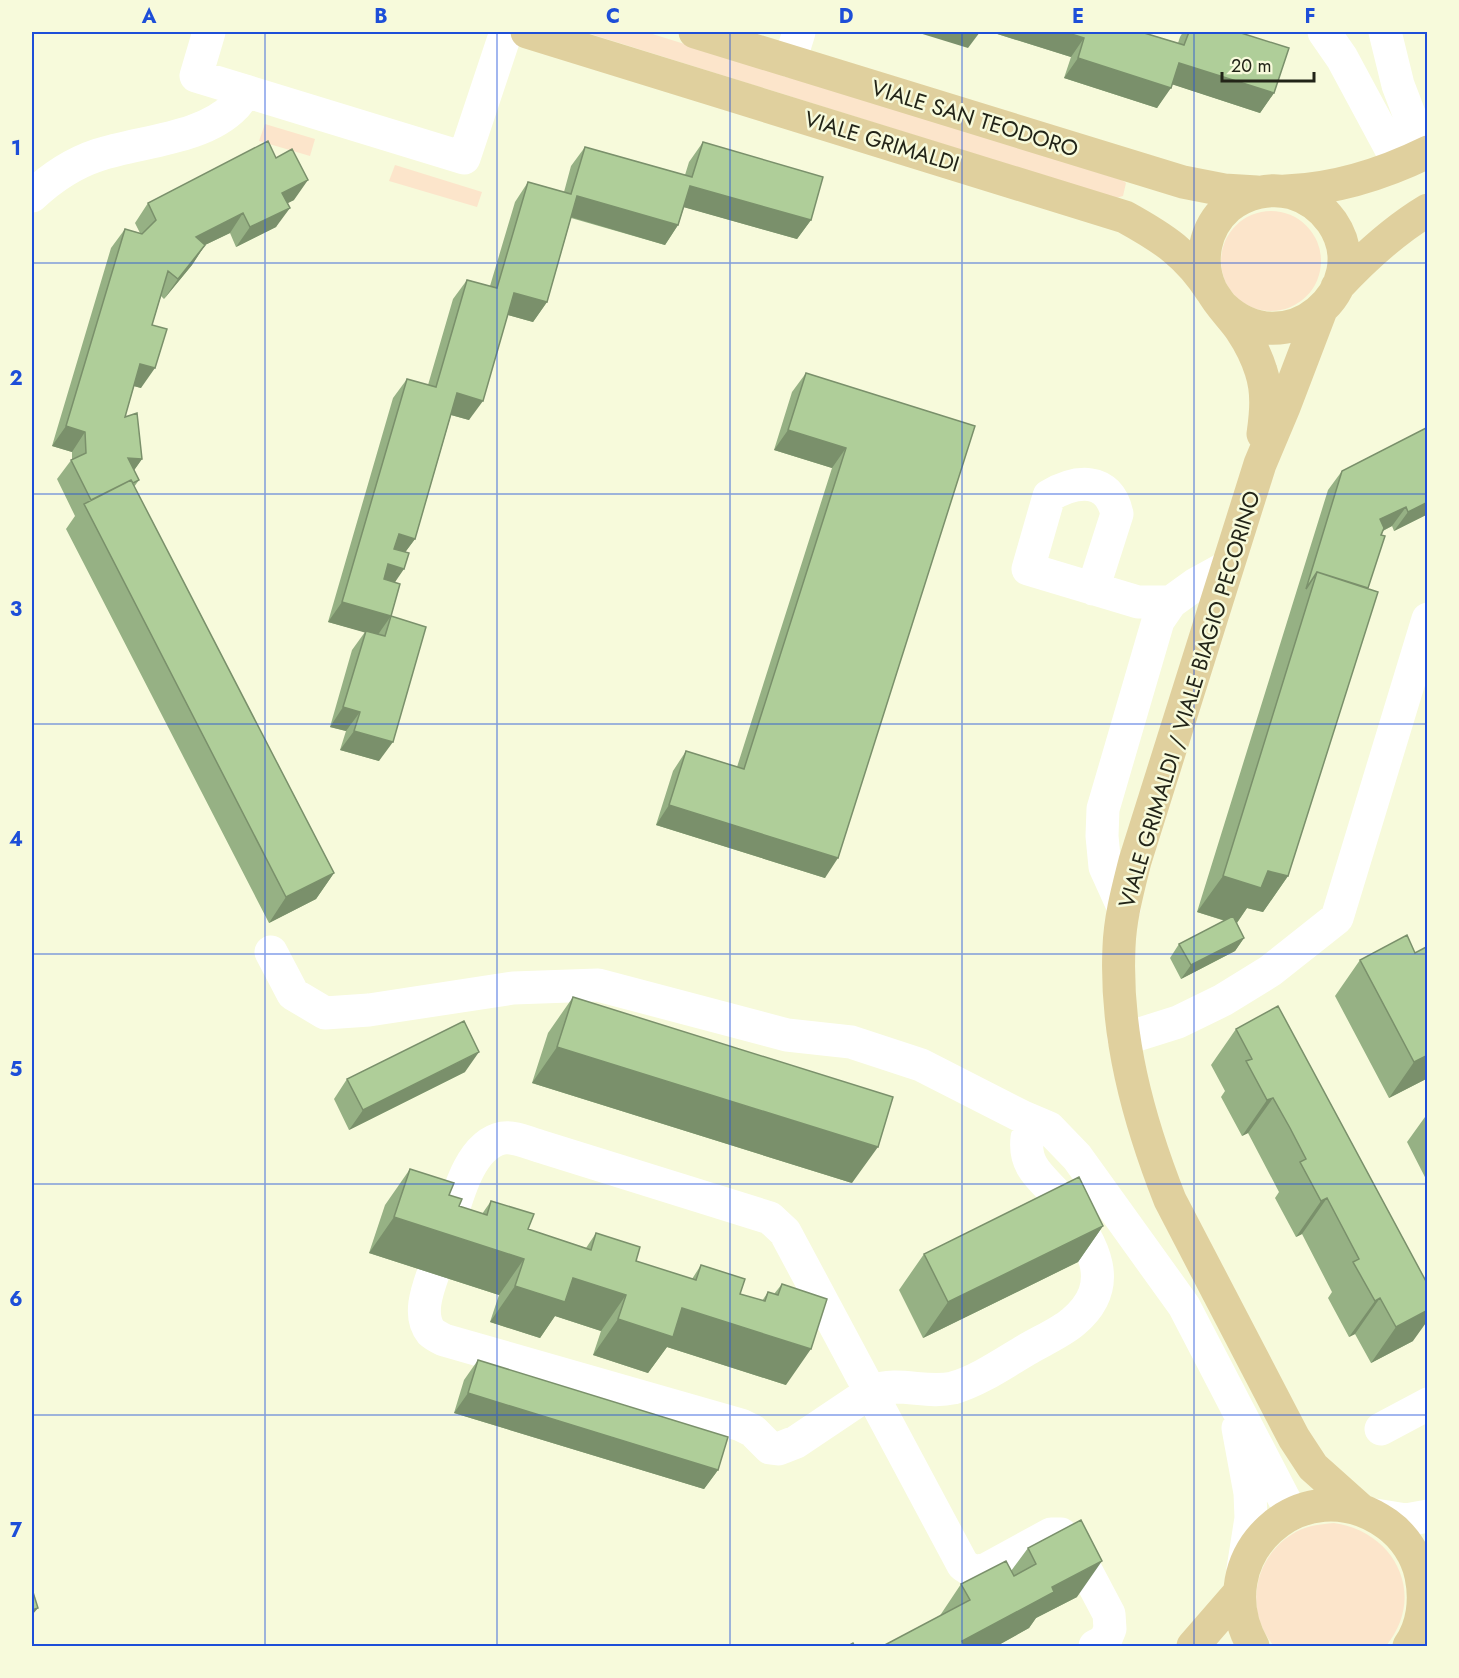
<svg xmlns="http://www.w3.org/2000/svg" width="1459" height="1678" viewBox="0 0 1459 1678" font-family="Jost,sans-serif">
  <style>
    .green { fill: #fce5cb }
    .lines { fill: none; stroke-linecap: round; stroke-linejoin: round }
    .minor { stroke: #fff; stroke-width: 33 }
    .major { stroke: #e0d09e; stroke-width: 33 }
    .wall { fill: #96b184 }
    .shaded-wall { fill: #7a906b }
    .building { fill: #afce99; stroke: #7a906b; stroke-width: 1.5 }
    .grid { fill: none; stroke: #1d4ed8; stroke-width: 1.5; stroke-opacity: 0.55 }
    .labels { text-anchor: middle; stroke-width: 5; stroke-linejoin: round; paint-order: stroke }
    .street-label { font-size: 22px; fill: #222418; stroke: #f7fadb }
    .neatline { fill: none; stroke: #1d4ed8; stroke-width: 2 }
    .grid-label { font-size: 20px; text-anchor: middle; font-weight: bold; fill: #1d4ed8 }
  </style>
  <rect width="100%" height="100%" fill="#f7fadb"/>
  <path class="green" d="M 584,32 L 646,32 L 1122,180 L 1126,183 L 1123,196 L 1116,198 Z
    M 265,124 L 315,139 L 310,156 L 259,141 Z
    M 395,165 L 482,192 L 477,207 L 389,181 Z
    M1221 261a50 50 0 1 1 100 0a50 50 0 1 1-100 0Z
    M 1334,1523 C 1396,1532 1427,1596 1386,1646 L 1274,1646 C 1241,1608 1256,1549 1302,1529 C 1312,1525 1323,1524 1334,1523 Z"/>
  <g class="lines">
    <path class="minor" d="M 209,32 L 196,76 L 464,158 L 506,32
      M 1324,32 L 1342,58 L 1399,164
      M 1385,32 L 1398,85 L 1424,153
      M 790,61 L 799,32
      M 32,196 C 50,179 74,163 98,155 C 140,141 204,139 235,106 C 239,102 242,96 246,91
      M 1093,589 L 1117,514 C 1109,476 1076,480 1049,496 L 1028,569 L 1138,602 L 1171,602
      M 1124,909 L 1105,867 L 1102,836 L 1103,809 L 1158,621 L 1171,602 L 1196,584 L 1227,567
      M 271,952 L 293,994 L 325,1013 L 369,1010 L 513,988 L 598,985 L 787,1035 L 851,1042 L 921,1065 L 1023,1117 L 1049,1128 L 1077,1157 L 1184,1306 L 1292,1514
      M 1124,1039 L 1178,1022 L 1223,1000 L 1270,971 L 1337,918 L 1428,619
      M 444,1239 C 455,1208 466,1145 503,1138 C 514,1136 528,1143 539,1146 L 770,1218 L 785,1232 L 963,1565 L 974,1572 L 987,1569 L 1051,1534 L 1061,1534 L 1072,1544 L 1109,1614 L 1110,1629 L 1105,1641 L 1095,1646
      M 433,1274 C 427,1291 418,1316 431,1332 C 434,1335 440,1338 444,1340 L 741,1425 L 753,1431 L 770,1448 L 778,1449 L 796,1442 L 872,1391 C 898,1381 926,1394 953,1388 C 978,1381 1004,1363 1026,1350 C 1041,1341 1060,1333 1073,1322 C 1118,1284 1092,1245 1066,1206 C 1049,1181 1023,1172 1027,1138 L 1037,1130 L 1049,1128
      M 1238,1428 L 1250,1493 L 1251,1518 L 1243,1569
      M 1381,1429 L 1428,1404
      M 1375,1515 L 1406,1520 L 1428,1516"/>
    <path class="major" d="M 527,32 L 1125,217 C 1163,238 1188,254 1212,292
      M 695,32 L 1183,182 L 1224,190 L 1257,192
      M 1286,191 C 1336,189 1383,174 1428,152
      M 1337,287 C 1364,258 1393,231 1428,210
      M 1223,307 C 1286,367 1377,288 1332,222 C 1322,208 1309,198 1292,193 C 1270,187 1246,193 1228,207 C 1204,228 1198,262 1211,290 C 1219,305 1232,317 1241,330 C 1249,342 1257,358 1261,371 C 1268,392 1266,413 1263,434
      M 1321,310 L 1284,407 L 1260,464 L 1135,861 C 1128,889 1120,918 1119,947 C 1115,1034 1138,1119 1170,1200 L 1294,1438 L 1313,1467 L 1360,1509
      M 1193,1646 L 1239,1593
      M 1253,1646 C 1203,1557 1303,1464 1387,1524 C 1404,1536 1417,1556 1421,1576 C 1426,1600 1423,1626 1409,1646"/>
  </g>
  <path class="wall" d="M 991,32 L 1141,32 L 1178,43 L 1180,37 L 1183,32 L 1238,32 L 1274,93 L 1260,113 L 1172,84 L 1157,108 L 1064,78 L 1071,57 Z
    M 703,142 L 811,220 L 797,239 L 684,207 L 678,225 L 665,245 L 571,218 L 547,302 L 533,322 L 508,315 L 469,420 L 451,415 L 415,539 L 405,552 L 395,582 L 391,616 L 379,761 L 340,750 L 346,731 L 330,727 L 352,650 L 365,632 L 328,622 L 393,398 L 407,379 L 428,385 L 453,299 L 467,280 L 490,286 L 515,202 L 528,182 L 564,192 L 571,166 L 585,147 L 685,175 L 689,162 Z
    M 294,200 L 287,203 L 276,227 L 236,247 L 230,233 L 205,245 L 192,265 L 164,299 L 161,296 L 152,325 L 141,388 L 134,386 L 125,417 L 142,459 L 134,470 L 139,480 L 134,487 L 334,873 L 316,899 L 269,923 L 66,529 L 75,516 L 57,479 L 72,459 L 72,452 L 52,446 L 111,248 L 125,229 L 140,233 L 135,223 L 148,203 Z
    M 806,373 L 975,426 L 825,878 L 656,825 L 673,771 L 686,751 L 737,767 L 832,468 L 774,450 L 792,392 Z
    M 1428,427 L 1428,514 L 1394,531 L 1392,526 L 1383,531 L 1288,876 L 1263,912 L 1247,908 L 1237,923 L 1244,938 L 1235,951 L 1181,979 L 1170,958 L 1179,944 L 1225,921 L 1197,912 L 1328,490 L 1342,471 Z
    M 1360,960 L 1428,1078 L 1389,1098 L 1335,996 Z
    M 573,997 L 852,1183 L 532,1083 L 548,1033 Z
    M 1236,1029 L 1413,1341 L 1371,1363 L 1355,1334 L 1349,1337 L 1328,1298 L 1332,1292 L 1302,1234 L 1296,1237 L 1275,1198 L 1279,1192 L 1248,1133 L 1242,1136 L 1221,1097 L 1225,1091 L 1211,1065 Z
    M 465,1072 L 349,1130 L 334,1099 L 347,1079 Z
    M 1428,1115 L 1428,1183 L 1407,1142 L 1425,1117 Z
    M 410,1169 L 449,1195 L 459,1206 L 482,1214 L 491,1201 L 528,1229 L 586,1248 L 596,1233 L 636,1261 L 692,1279 L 701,1265 L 740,1294 L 762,1301 L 768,1292 L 774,1294 L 782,1284 L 786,1385 L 667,1347 L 648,1373 L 593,1355 L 601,1331 L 555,1316 L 540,1338 L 490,1322 L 499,1295 L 369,1253 L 385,1205 Z
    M 1103,1226 L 1078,1262 L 923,1338 L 899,1290 L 924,1254 Z
    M 478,1360 L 718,1470 L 704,1489 L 454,1413 L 464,1380 Z
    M 1028,1548 L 1077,1597 L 1036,1618 L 1029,1628 L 995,1647 L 881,1647 L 939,1617 L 961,1584 L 1011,1571 Z"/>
  <path class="shaded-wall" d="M 916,32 L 980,32 L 968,48 Z
    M 991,32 L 1065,32 L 1084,38 L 1071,57 Z
    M 1078,58 L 1171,88 L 1157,108 L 1064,78 Z
    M 1179,63 L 1274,93 L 1260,113 L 1165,82 Z
    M 308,180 L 294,200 L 269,213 L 282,193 Z
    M 690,186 L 811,220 L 797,239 L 676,205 Z
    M 577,196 L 678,225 L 665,245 L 564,215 Z
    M 290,208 L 276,227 L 236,247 L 250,227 Z
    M 243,213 L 230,233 L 182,256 L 196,237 Z
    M 205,245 L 192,265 L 164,299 L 178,279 Z
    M 514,293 L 547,302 L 533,322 L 501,313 Z
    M 140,364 L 155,368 L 141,388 L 126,384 Z
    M 457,393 L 483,401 L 469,420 L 444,413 Z
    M 66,426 L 85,432 L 72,452 L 52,446 Z
    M 788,430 L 846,448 L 832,468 L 774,450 Z
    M 128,458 L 142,459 L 128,479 Z
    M 1428,502 L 1428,514 L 1394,531 L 1408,512 Z
    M 1406,507 L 1392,526 L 1366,539 L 1380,519 Z
    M 399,534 L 415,539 L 401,558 L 385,553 Z
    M 388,564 L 404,569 L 391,588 L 374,583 Z
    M 342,602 L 391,616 L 377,636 L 328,622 Z
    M 343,707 L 360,712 L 346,731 L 330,727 Z
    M 354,731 L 393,742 L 379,761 L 340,750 Z
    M 669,805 L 838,858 L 825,878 L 656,825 Z
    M 1268,871 L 1288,876 L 1263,912 L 1247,908 L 1236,924 L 1197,912 L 1223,876 Z
    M 334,873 L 316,899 L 269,923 L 286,897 Z
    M 1244,938 L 1235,951 L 1181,979 L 1191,965 Z
    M 557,1047 L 878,1147 L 852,1183 L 532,1083 Z
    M 479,1052 L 465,1072 L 349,1130 L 363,1110 Z
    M 1428,1055 L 1428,1078 L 1389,1098 L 1414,1062 Z
    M 1273,1098 L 1248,1133 L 1242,1136 L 1267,1100 Z
    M 1327,1198 L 1302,1234 L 1296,1237 L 1321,1201 Z
    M 394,1217 L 524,1259 L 499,1295 L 369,1253 Z
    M 1103,1226 L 1078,1262 L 923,1338 L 948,1302 Z
    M 573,1278 L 626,1295 L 601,1331 L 555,1316 L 540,1338 L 490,1322 L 515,1286 Z
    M 1380,1298 L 1355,1334 L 1349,1337 L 1375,1301 Z
    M 682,1308 L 811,1349 L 786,1385 L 667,1347 L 648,1373 L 593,1355 L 618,1319 Z
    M 1428,1310 L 1428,1320 L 1413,1341 L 1371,1363 L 1396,1327 Z
    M 468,1393 L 718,1470 L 704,1489 L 454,1413 Z
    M 1102,1561 L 1077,1597 L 1036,1618 L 1029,1628 L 995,1647 L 958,1647 L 962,1641 L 1052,1587 Z
    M 38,1608 L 33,1614 L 32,1615 L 32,1610 Z"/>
  <path class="building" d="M 1065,32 L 1141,32 L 1184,45 L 1189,32 L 1238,32 L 1289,48 L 1274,93 L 1179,63 L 1171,88 L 1078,58 L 1084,38 Z
    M 268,141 L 276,158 L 292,149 L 308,180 L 282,193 L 290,208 L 250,227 L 243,213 L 196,237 L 205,245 L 178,279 L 168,271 L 152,325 L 167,329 L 155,368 L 140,364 L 125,417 L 137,413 L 142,459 L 128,458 L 139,480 L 133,483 L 131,480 L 91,500 L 71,460 L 86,453 L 85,432 L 66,426 L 125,229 L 142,234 L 156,220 L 148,203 Z
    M 703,142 L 823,177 L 811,220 L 690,186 L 678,225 L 577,196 L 547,302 L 514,293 L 483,401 L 457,393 L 415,539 L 399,534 L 394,549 L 409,553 L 404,569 L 388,564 L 384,579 L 400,584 L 391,616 L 426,627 L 393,742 L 354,731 L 360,712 L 343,707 L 366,631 L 385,636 L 391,616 L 342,602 L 407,379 L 436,387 L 467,280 L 497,288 L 528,182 L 571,194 L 585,147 L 692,177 Z
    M 806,373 L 975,426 L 838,858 L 669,805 L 686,751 L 744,769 L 846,448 L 788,430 Z
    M 1428,427 L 1428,502 L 1408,512 L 1406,507 L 1380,519 L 1384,528 L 1381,535 L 1385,536 L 1368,588 L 1317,572 L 1306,589 L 1342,471 Z
    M 131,480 L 334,873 L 286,897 L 84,504 Z
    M 1317,572 L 1378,592 L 1288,876 L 1268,871 L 1261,888 L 1223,876 Z
    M 1233,916 L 1244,938 L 1191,965 L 1179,944 Z
    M 1407,935 L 1415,953 L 1428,946 L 1428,1055 L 1414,1062 L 1360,960 Z
    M 573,997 L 893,1097 L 878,1147 L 557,1047 Z
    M 1278,1006 L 1428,1285 L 1428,1310 L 1396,1327 L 1380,1298 L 1375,1301 L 1353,1262 L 1359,1259 L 1327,1198 L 1321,1201 L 1300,1162 L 1306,1159 L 1290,1128 L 1273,1098 L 1267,1100 L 1246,1061 L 1252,1059 L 1236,1029 Z
    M 464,1021 L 479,1052 L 363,1110 L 347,1079 Z
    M 410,1169 L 454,1183 L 449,1195 L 462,1199 L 459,1206 L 487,1215 L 491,1201 L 534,1214 L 528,1229 L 591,1250 L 596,1233 L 640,1247 L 636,1261 L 696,1280 L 701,1265 L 745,1279 L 740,1294 L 765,1301 L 768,1292 L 778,1295 L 782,1284 L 827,1299 L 811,1349 L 682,1308 L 673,1337 L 618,1319 L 626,1295 L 573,1278 L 565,1302 L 515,1286 L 524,1259 L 394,1217 Z
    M 1079,1177 L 1103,1226 L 948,1302 L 924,1254 Z
    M 478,1360 L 728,1437 L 718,1470 L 468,1393 Z
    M 1081,1520 L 1102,1561 L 1052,1587 L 1054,1592 L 962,1641 L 965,1647 L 881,1647 L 970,1600 L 961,1584 L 1006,1561 L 1014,1576 L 1036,1564 L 1028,1548 Z
    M 32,1589 L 38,1608 L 32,1610 Z
    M 853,1643 L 855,1647 L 846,1647 Z"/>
  <path class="grid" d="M 265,32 L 265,1646M 497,32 L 497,1646M 730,32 L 730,1646M 962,32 L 962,1646M 1194,32 L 1194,1646M 32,263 L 1428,263M 32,494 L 1428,494M 32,724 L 1428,724M 32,954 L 1428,954M 32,1184 L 1428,1184M 32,1415 L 1428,1415"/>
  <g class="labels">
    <g class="street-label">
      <text transform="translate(975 118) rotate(17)" y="8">VIALE SAN TEODORO</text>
      <text transform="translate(882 141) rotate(17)" y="8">VIALE GRIMALDI</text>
      <text transform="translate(1189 699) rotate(-73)" y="8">VIALE GRIMALDI / VIALE BIAGIO PECORINO</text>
    </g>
  </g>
  <rect width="1459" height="1678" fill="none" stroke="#f7fadb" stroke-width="66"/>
  <path d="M1222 72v9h92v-9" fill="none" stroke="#222418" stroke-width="3"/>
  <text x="1231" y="72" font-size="18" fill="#222418" stroke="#f7fadb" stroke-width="4.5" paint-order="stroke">20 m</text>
  <rect x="33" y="33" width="1393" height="1612" class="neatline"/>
  <g class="grid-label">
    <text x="149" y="23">A</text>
    <text x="381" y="23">B</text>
    <text x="613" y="23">C</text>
    <text x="846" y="23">D</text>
    <text x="1078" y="23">E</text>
    <text x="1310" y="23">F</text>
    <text x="16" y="155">1</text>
    <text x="16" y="385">2</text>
    <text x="16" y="616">3</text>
    <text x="16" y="846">4</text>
    <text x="16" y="1076">5</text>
    <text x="16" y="1306">6</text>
    <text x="16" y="1537">7</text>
  </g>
</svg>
